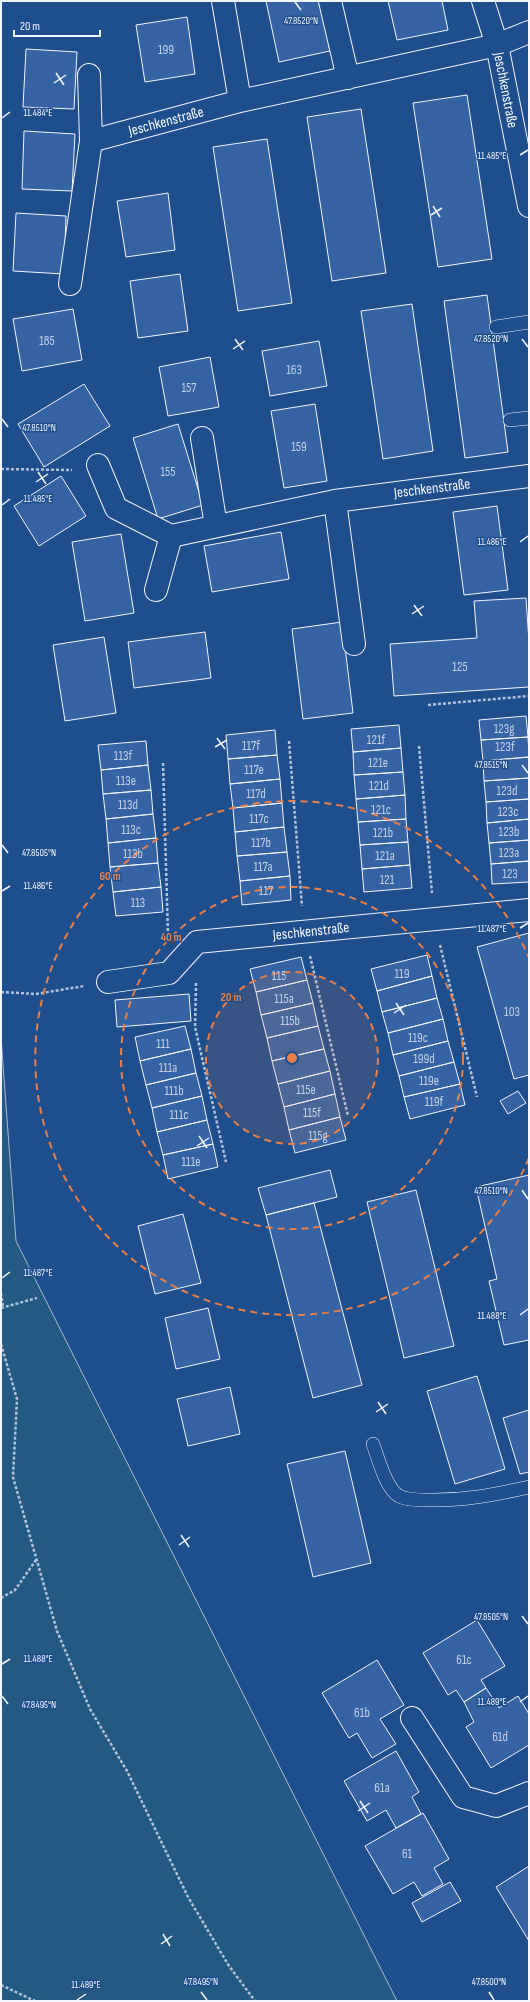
<svg xmlns="http://www.w3.org/2000/svg" width="530" height="2002" viewBox="0 0 530 2002" font-family="'Sofia Sans Condensed',sans-serif">
  <style>
    .green { fill: #245a82; stroke: #a8bbd7 }
    .building { fill: #3563a3; stroke: #f2f6ff }
    .lines { fill: none; stroke-linecap: round; stroke-linejoin: round }
    .lane-casing { stroke: #f2f6ff; stroke-width: 14 }
    .street-casing { stroke: #f2f6ff; stroke-width: 24 }
    .secondary-casing { stroke: #f2f6ff; stroke-width: 24 }
    .path { stroke: #b3c4dc; stroke-width: 2.5; stroke-dasharray: 3 2; stroke-linecap: butt }
    .lane { stroke: #1f4e8c; stroke-width: 13 }
    .street { stroke: #1f4e8c; stroke-width: 22 }
    .secondary { stroke: #1f4e8c; stroke-width: 22 }
    .ticks { fill: none; stroke: #f2f6ff; stroke-width: 1.5 }
    .ring { fill: none; stroke: #ea8049; stroke-width: 2; stroke-dasharray: 7 5 }
    .labels { text-anchor: middle; stroke-width: 3; stroke-linejoin: round; paint-order: stroke }
    .number-label { font-size: 13px; fill: #c3d1e8 }
    .street-label { font-size: 15px; fill: #f2f6ff; stroke: #1f4e8c }
    .ticks-label { font-size: 10px; text-anchor: middle; fill: #f2f6ff; stroke: #1f4e8c; stroke-width: 3; stroke-linejoin: round; paint-order: stroke }
    .centre { fill: #ea8049; stroke: #1f4e8c; stroke-width: 2 }
    .ring-label { font-size: 12px; text-anchor: middle; font-weight: bold; fill: #ea8049; stroke: #1f4e8c; stroke-width: 3; stroke-linejoin: round; paint-order: stroke }
  </style>
  <rect width="100%" height="100%" fill="#1f4e8c"/>
  <path class="green" d="M 1,1037 L 16,1241 L 397,2001 L 1,2001 Z"/>
  <path class="building" d="M 266,1 L 320,1 L 330,51 L 279,62 Z
    M 388,1 L 442,1 L 448,30 L 397,40 Z
    M 187,17 L 195,74 L 145,82 L 136,25 Z
    M 26,49 L 77,52 L 74,109 L 23,107 Z
    M 467,95 L 492,259 L 438,267 L 413,103 Z
    M 361,109 L 386,273 L 332,281 L 307,117 Z
    M 24,131 L 75,134 L 72,191 L 22,189 Z
    M 267,139 L 292,303 L 238,311 L 213,147 Z
    M 168,193 L 175,250 L 126,257 L 117,201 Z
    M 16,213 L 66,216 L 64,274 L 13,271 Z
    M 180,274 L 188,331 L 138,338 L 130,281 Z
    M 487,295 L 508,452 L 465,458 L 444,301 Z
    M 412,304 L 433,451 L 383,459 L 361,311 Z
    M 73,309 L 82,360 L 22,371 L 13,319 Z
    M 319,341 L 327,386 L 270,396 L 262,351 Z
    M 210,357 L 219,407 L 168,416 L 159,367 Z
    M 84,384 L 110,426 L 44,467 L 18,424 Z
    M 315,404 L 327,481 L 284,488 L 271,411 Z
    M 178,424 L 203,505 L 158,519 L 133,438 Z
    M 61,476 L 86,516 L 39,546 L 14,506 Z
    M 497,506 L 508,590 L 464,595 L 453,512 Z
    M 281,532 L 289,579 L 212,592 L 204,546 Z
    M 121,534 L 134,613 L 85,621 L 72,542 Z
    M 526,598 L 529,642 L 529,687 L 394,696 L 390,644 L 477,638 L 474,601 Z
    M 342,622 L 353,713 L 303,719 L 292,629 Z
    M 205,632 L 211,678 L 134,688 L 128,642 Z
    M 104,637 L 116,713 L 65,721 L 53,645 Z
    M 526,716 L 528,737 L 481,740 L 479,720 Z
    M 399,725 L 401,748 L 353,752 L 351,729 Z
    M 275,730 L 277,755 L 228,759 L 226,735 Z
    M 528,737 L 529,757 L 483,761 L 481,740 Z
    M 146,741 L 148,765 L 101,770 L 98,745 Z
    M 401,748 L 403,772 L 354,775 L 353,752 Z
    M 277,755 L 280,779 L 230,784 L 228,759 Z
    M 529,757 L 529,778 L 484,781 L 483,761 Z
    M 148,765 L 151,790 L 103,794 L 101,770 Z
    M 403,772 L 405,795 L 356,799 L 354,775 Z
    M 529,778 L 529,799 L 486,802 L 484,781 Z
    M 280,779 L 282,803 L 233,808 L 230,784 Z
    M 151,790 L 153,814 L 106,819 L 103,794 Z
    M 405,795 L 406,819 L 358,822 L 356,799 Z
    M 529,799 L 529,819 L 487,823 L 486,802 Z
    M 282,803 L 284,827 L 235,832 L 233,808 Z
    M 153,814 L 156,838 L 108,843 L 106,819 Z
    M 406,819 L 408,842 L 360,845 L 358,822 Z
    M 529,819 L 529,840 L 489,843 L 487,823 Z
    M 284,827 L 287,852 L 237,856 L 235,832 Z
    M 156,838 L 158,863 L 110,867 L 108,843 Z
    M 529,840 L 529,861 L 491,864 L 489,843 Z
    M 408,842 L 410,865 L 362,869 L 360,845 Z
    M 287,852 L 290,876 L 240,881 L 237,856 Z
    M 529,861 L 529,882 L 492,884 L 491,864 Z
    M 158,863 L 161,887 L 113,892 L 110,867 Z
    M 410,865 L 412,888 L 364,892 L 362,869 Z
    M 290,876 L 291,900 L 242,905 L 240,881 Z
    M 161,887 L 163,912 L 116,916 L 113,892 Z
    M 529,933 L 529,1075 L 514,1079 L 477,947 Z
    M 427,955 L 432,976 L 377,991 L 371,969 Z
    M 301,957 L 307,980 L 256,992 L 250,969 Z
    M 432,976 L 437,998 L 382,1012 L 377,991 Z
    M 307,980 L 313,1003 L 261,1015 L 256,992 Z
    M 189,994 L 191,1021 L 117,1027 L 115,1000 Z
    M 437,998 L 443,1019 L 388,1033 L 382,1012 Z
    M 313,1003 L 318,1026 L 267,1038 L 261,1015 Z
    M 443,1019 L 448,1041 L 393,1055 L 388,1033 Z
    M 185,1026 L 191,1049 L 140,1061 L 135,1037 Z
    M 318,1026 L 324,1049 L 272,1061 L 267,1038 Z
    M 448,1041 L 454,1062 L 399,1076 L 393,1055 Z
    M 191,1049 L 196,1073 L 146,1085 L 140,1061 Z
    M 324,1049 L 330,1071 L 278,1084 L 272,1061 Z
    M 454,1062 L 460,1084 L 404,1097 L 399,1076 Z
    M 330,1071 L 335,1094 L 284,1107 L 278,1084 Z
    M 196,1073 L 202,1096 L 152,1108 L 146,1085 Z
    M 460,1084 L 465,1105 L 410,1119 L 404,1097 Z
    M 518,1091 L 526,1103 L 508,1114 L 500,1101 Z
    M 335,1094 L 340,1117 L 289,1130 L 284,1107 Z
    M 202,1096 L 207,1120 L 157,1132 L 152,1108 Z
    M 340,1117 L 346,1140 L 295,1153 L 289,1130 Z
    M 207,1120 L 213,1144 L 163,1155 L 157,1132 Z
    M 213,1144 L 218,1167 L 168,1179 L 163,1155 Z
    M 330,1170 L 337,1197 L 266,1215 L 258,1188 Z
    M 529,1175 L 529,1340 L 504,1345 L 489,1281 L 497,1279 L 476,1187 Z
    M 416,1190 L 454,1346 L 404,1358 L 367,1202 Z
    M 314,1203 L 362,1385 L 313,1398 L 266,1215 Z
    M 183,1214 L 201,1283 L 155,1294 L 138,1226 Z
    M 208,1308 L 220,1359 L 176,1369 L 165,1318 Z
    M 477,1376 L 505,1469 L 455,1484 L 427,1391 Z
    M 230,1387 L 240,1434 L 188,1446 L 177,1399 Z
    M 529,1410 L 529,1472 L 520,1474 L 503,1418 Z
    M 345,1451 L 371,1563 L 313,1577 L 287,1464 Z
    M 477,1620 L 505,1666 L 481,1680 L 486,1688 L 464,1702 L 456,1690 L 448,1695 L 423,1653 Z
    M 377,1660 L 404,1705 L 380,1719 L 396,1744 L 372,1758 L 357,1733 L 349,1738 L 322,1693 Z
    M 486,1688 L 499,1708 L 518,1696 L 529,1714 L 529,1745 L 491,1768 L 466,1727 L 474,1722 L 464,1702 Z
    M 396,1751 L 419,1792 L 412,1797 L 421,1814 L 396,1828 L 386,1810 L 367,1821 L 344,1781 Z
    M 423,1813 L 449,1859 L 434,1868 L 443,1884 L 422,1896 L 414,1882 L 393,1894 L 365,1846 Z
    M 529,1866 L 529,1941 L 496,1887 Z
    M 450,1882 L 461,1901 L 422,1922 L 412,1903 Z"/>
  <g class="lines">
    <defs>
      <path id="lane" d="M 496,327 L 529,322
        M 510,420 L 529,418
        M 373,1444 C 378,1458 386,1489 399,1496 C 406,1500 418,1500 426,1500 C 463,1501 493,1495 529,1487"/>
      <path id="street" d="M 223,1 L 240,101
        M 330,1 L 348,78
        M 89,75 L 91,141 L 240,101 L 497,45 L 529,32
        M 70,284 L 91,141
        M 202,438 L 216,526
        M 98,465 L 116,508 L 171,536
        M 335,501 L 354,644
        M 156,590 L 171,536 L 335,501 L 529,476
        M 108,982 L 169,973 L 197,942 L 529,910
        M 412,1718 L 463,1797 L 496,1806 L 529,1793"/>
      <path id="secondary" d="M 483,1 L 497,45 L 529,206"/>
    </defs>
    <use href="#lane" class="lane-casing"/>
    <use href="#street" class="street-casing"/>
    <use href="#secondary" class="secondary-casing"/>
    <path class="path" d="M 1,469 L 72,470
      M 428,705 L 529,696
      M 289,741 L 302,906
      M 419,746 L 432,893
      M 163,763 L 168,935
      M 440,945 L 477,1097
      M 310,956 L 348,1116
      M 196,983 L 195,1027 L 226,1162
      M 1,992 L 36,994 L 84,986
      M 1,1293 L 3,1307
      M 1,1308 L 37,1298
      M 1,1344 L 17,1399 L 13,1477 L 57,1631 L 90,1709 L 127,1771 L 188,1897 L 229,1966 L 255,2001
      M 1,1598 L 15,1590 L 36,1560
      M 1,1985 L 35,2001"/>
    <use href="#lane" class="lane"/>
    <use href="#street" class="street"/>
    <use href="#secondary" class="secondary"/>
  </g>
  <path class="ticks" d="M 295,2 L 301,10M 56,73 L 64,85M 54,83 L 66,75M 2,118 L 10,112M 520,155 L 528,150M 433,206 L 440,217M 431,215 L 442,208M 235,339 L 243,350M 522,339 L 528,347M 233,349 L 245,341M 2,419 L 8,427M 38,472 L 46,484M 36,482 L 48,474M 2,505 L 10,499M 520,542 L 528,536M 414,605 L 422,616M 412,614 L 424,606M 217,738 L 225,749M 215,747 L 227,740M 522,765 L 528,773M 2,845 L 8,853M 2,891 L 10,886M 520,928 L 528,923M 396,1003 L 404,1015M 394,1013 L 406,1005M 199,1136 L 207,1148M 197,1146 L 209,1138M 522,1190 L 528,1199M 2,1278 L 10,1272M 520,1315 L 528,1309M 378,1402 L 386,1414M 376,1412 L 388,1404M 181,1535 L 189,1547M 179,1545 L 190,1537M 522,1616 L 528,1624M 2,1664 L 10,1659M 2,1696 L 8,1704M 520,1702 L 528,1696M 360,1801 L 368,1813M 358,1811 L 370,1803M 163,1934 L 170,1946M 161,1944 L 172,1936M 201,1992 L 207,2000M 489,1992 L 494,2000M 77,2000 L 86,1994"/>
  <circle cx="292" cy="1058" r="86" fill="#ea8049" fill-opacity=".12"/>
  <g class="ring">
    <circle cx="292" cy="1058" r="86"/>
    <circle cx="292" cy="1058" r="171"/>
    <path d="M529 1158A257 257 0 1 1 529 958"/>
  </g>
  <g class="labels">
    <g class="number-label">
      <text x="166" y="54">199</text>
      <text x="47" y="345">185</text>
      <text x="294" y="374">163</text>
      <text x="189" y="392">157</text>
      <text x="299" y="451">159</text>
      <text x="168" y="476">155</text>
      <text x="460" y="671">125</text>
      <text x="504" y="733">123g</text>
      <text x="376" y="744">121f</text>
      <text x="251" y="750">117f</text>
      <text x="505" y="751">123f</text>
      <text x="123" y="760">113f</text>
      <text x="378" y="767">121e</text>
      <text x="254" y="774">117e</text>
      <text x="126" y="785">113e</text>
      <text x="379" y="790">121d</text>
      <text x="507" y="795">123d</text>
      <text x="256" y="798">117d</text>
      <text x="128" y="809">113d</text>
      <text x="381" y="814">121c</text>
      <text x="508" y="816">123c</text>
      <text x="259" y="823">117c</text>
      <text x="131" y="834">113c</text>
      <text x="509" y="836">123b</text>
      <text x="383" y="837">121b</text>
      <text x="261" y="847">117b</text>
      <text x="509" y="857">123a</text>
      <text x="133" y="858">113b</text>
      <text x="385" y="860">121a</text>
      <text x="263" y="871">117a</text>
      <text x="510" y="878">123</text>
      <text x="387" y="884">121</text>
      <text x="266" y="895">117</text>
      <text x="138" y="907">113</text>
      <text x="402" y="978">119</text>
      <text x="279" y="980">115</text>
      <text x="284" y="1003">115a</text>
      <text x="512" y="1016">103</text>
      <text x="290" y="1025">115b</text>
      <text x="418" y="1042">119c</text>
      <text x="163" y="1048">111</text>
      <text x="424" y="1063">199d</text>
      <text x="168" y="1072">111a</text>
      <text x="429" y="1085">119e</text>
      <text x="306" y="1094">115e</text>
      <text x="174" y="1095">111b</text>
      <text x="434" y="1106">119f</text>
      <text x="312" y="1117">115f</text>
      <text x="179" y="1119">111c</text>
      <text x="318" y="1140">115g</text>
      <text x="191" y="1166">111e</text>
      <text x="464" y="1664">61c</text>
      <text x="362" y="1717">61b</text>
      <text x="500" y="1741">61d</text>
      <text x="382" y="1792">61a</text>
      <text x="407" y="1858">61</text>
    </g>
    <g class="street-label">
      <text transform="translate(506 90) rotate(79)" y="5">Jeschkenstraße</text>
      <text transform="translate(166 121) rotate(-15)" y="5">Jeschkenstraße</text>
      <text transform="translate(432 488) rotate(-7)" y="5">Jeschkenstraße</text>
      <text transform="translate(311 931) rotate(-6)" y="5">Jeschkenstraße</text>
    </g>
  </g>
  <g class="ticks-label">
    <text x="301" y="24">47.8520°N</text>
    <text x="38" y="116">11.484°E</text>
    <text x="492" y="159">11.485°E</text>
    <text x="491" y="342">47.8520°N</text>
    <text x="39" y="431">47.8510°N</text>
    <text x="38" y="502">11.485°E</text>
    <text x="492" y="545">11.486°E</text>
    <text x="491" y="768">47.8515°N</text>
    <text x="39" y="856">47.8505°N</text>
    <text x="38" y="889">11.486°E</text>
    <text x="492" y="932">11.487°E</text>
    <text x="491" y="1194">47.8510°N</text>
    <text x="38" y="1276">11.487°E</text>
    <text x="492" y="1319">11.488°E</text>
    <text x="491" y="1620">47.8505°N</text>
    <text x="38" y="1662">11.488°E</text>
    <text x="492" y="1705">11.489°E</text>
    <text x="39" y="1708">47.8495°N</text>
    <text x="201" y="1985">47.8495°N</text>
    <text x="489" y="1985">47.8500°N</text>
    <text x="86" y="1988">11.489°E</text>
  </g>
  <circle cx="292" cy="1058" r="6" class="centre"/>
  <g class="ring-label">
    <text x="110" y="880">60 m</text>
    <text x="171" y="941">40 m</text>
    <text x="231" y="1001">20 m</text>
  </g>
  <rect width="530" height="2002" fill="none" stroke="#f2f6ff" stroke-width="4"/>
  <path d="M14 30v6h86v-6" fill="none" stroke="#f2f6ff" stroke-width="2"/>
  <text x="20" y="30" font-size="12" fill="#f2f6ff" stroke="#1f4e8c" stroke-width="3" paint-order="stroke">20 m</text>
</svg>
